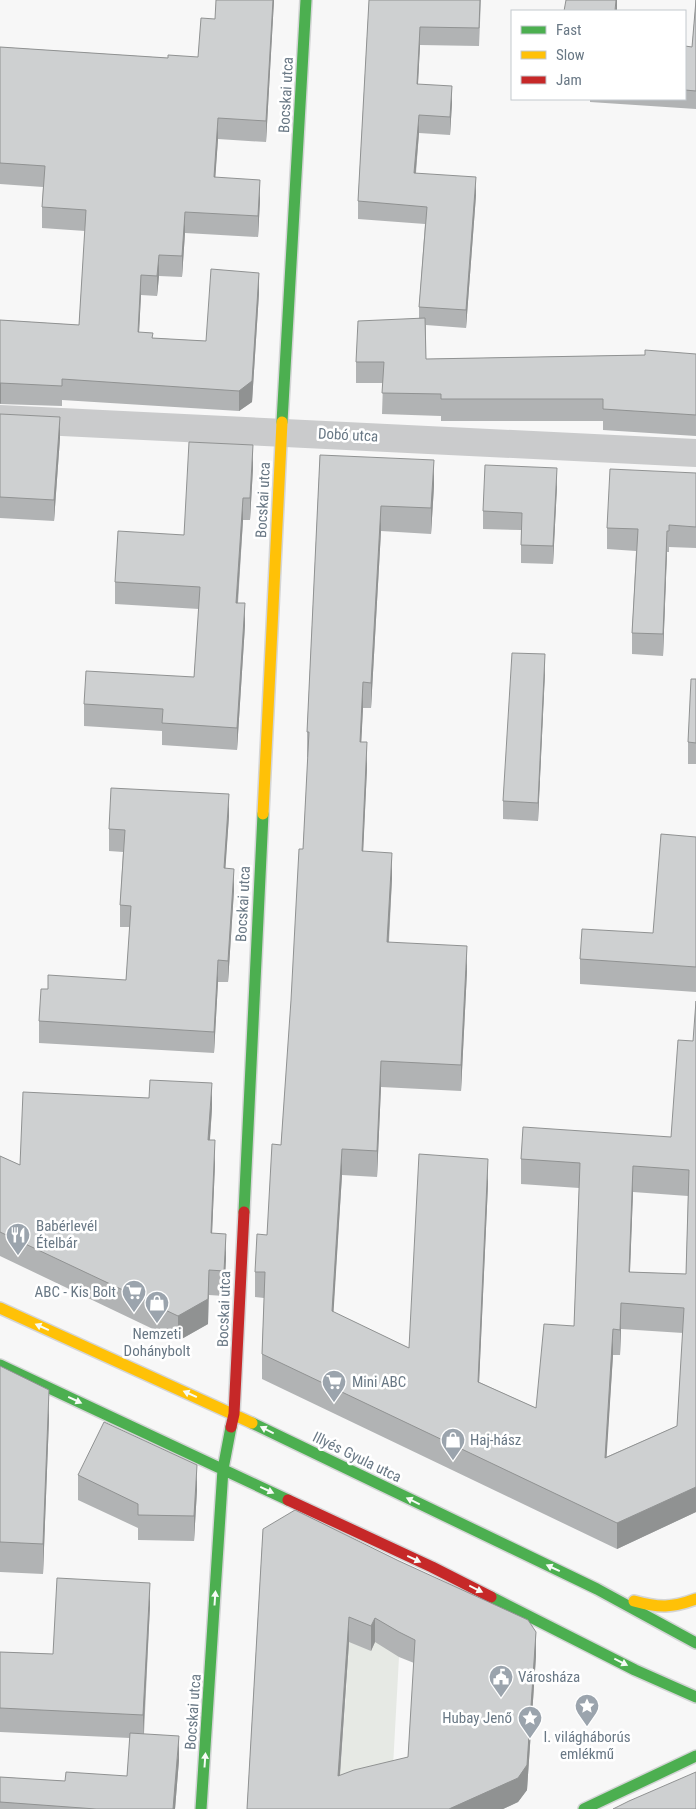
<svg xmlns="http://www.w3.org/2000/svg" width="696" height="1809" viewBox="0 0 696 1809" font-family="'Roboto Condensed',sans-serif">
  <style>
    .green { fill: #e6e9e4 }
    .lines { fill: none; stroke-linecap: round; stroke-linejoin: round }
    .fast-casing { stroke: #d4d5d6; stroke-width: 14 }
    .slow-casing { stroke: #d4d5d6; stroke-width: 14 }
    .jam-casing { stroke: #d4d5d6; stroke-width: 14 }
    .street { stroke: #cacbcc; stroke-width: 28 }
    .fast { stroke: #4caf50; stroke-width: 11 }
    .slow { stroke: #ffc107; stroke-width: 11 }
    .jam { stroke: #c62828; stroke-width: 11 }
    .wall { fill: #b1b3b4; fill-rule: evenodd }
    .shaded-wall { fill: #909292 }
    .building { fill: #ced0d1; stroke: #909292; fill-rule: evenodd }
    .oneway { fill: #f6fbf6 }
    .labels { text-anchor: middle; stroke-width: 5; stroke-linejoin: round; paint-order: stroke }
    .street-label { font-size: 15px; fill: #697885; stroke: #fff }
    .poi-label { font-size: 15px; fill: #697885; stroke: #fff; text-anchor: start }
  </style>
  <rect width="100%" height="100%" fill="#f7f7f7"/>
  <path class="green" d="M 379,1634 L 399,1657 L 392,1785 L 365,1809 L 325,1762 L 341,1762 L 347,1680 L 333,1635 Z"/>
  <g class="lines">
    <defs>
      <path id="fast" d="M 282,422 L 306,0
        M 244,1212 L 263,814
        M 0,1365 L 288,1500
        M 252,1423 L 597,1589 L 696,1643
        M 491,1597 L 635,1670 L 696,1697
        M 201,1809 L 223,1469 L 231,1427
        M 584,1809 L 696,1756"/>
      <path id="slow" d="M 263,814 L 282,422
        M 0,1308 L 252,1423
        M 634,1601 C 659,1608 672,1608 696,1599"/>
      <path id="jam" d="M 231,1427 L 234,1414 L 244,1212
        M 288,1500 L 432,1567 L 491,1597"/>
    </defs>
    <use href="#fast" class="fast-casing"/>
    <use href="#slow" class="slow-casing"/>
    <use href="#jam" class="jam-casing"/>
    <path class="street" d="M 0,419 L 696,453"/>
    <use href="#fast" class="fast"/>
    <use href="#slow" class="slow"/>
    <use href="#jam" class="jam"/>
  </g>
  <path class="wall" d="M 274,0 L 266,142 L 218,139 L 215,177 L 260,200 L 258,237 L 185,233 L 182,277 L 159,276 L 157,296 L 141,295 L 139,332 L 153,338 L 206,341 L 259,293 L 252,402 L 239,411 L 62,400 L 62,406 L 0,404 L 0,320 L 79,325 L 85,231 L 42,228 L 42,207 L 43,187 L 0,184 L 0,47 L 168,58 L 198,57 L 215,19 Z
    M 369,0 L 481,0 L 479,46 L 420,45 L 418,84 L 452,103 L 450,135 L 419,133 L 416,173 L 476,195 L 466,328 L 426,325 L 426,359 L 645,355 L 696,354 L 696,436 L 603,430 L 603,421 L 441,421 L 441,416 L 382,414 L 383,383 L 356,383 L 356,362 L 419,318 L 419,307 L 425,224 L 358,219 L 358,201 Z
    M 696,0 L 696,109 L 590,102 L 590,99 L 685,99 L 685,46 L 692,47 Z
    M 0,414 L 60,438 L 54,521 L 0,518 Z
    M 320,455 L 434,486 L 431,534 L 381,531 L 371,708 L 363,708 L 361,742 L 367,768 L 363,851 L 392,878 L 389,942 L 467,971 L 461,1091 L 381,1087 L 377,1177 L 342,1175 L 333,1312 L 409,1348 L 488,1184 L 479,1382 L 536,1408 L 574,1326 L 579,1188 L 521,1184 L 521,1159 L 671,1137 L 693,1041 L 696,1512 L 617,1549 L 262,1379 L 262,1354 L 264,1298 L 255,1297 L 255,1272 L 267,1235 L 281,1145 L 303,849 L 308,757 L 307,757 L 307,732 ZM 633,1192 L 688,1196 L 686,1274 L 630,1272 ZM 621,1329 L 683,1333 L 677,1426 L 606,1457 L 613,1355 L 620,1355 Z
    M 253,468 L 250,520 L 243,520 L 238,603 L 245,625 L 237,750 L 162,745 L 162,731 L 84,726 L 84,704 L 194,677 L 199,609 L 115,604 L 115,582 L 184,535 Z
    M 696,473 L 696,548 L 669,547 L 669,552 L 667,552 L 663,656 L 632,654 L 632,633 L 636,551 L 607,549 L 607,528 Z
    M 557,486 L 553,564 L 521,563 L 521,530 L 483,529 L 483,511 Z
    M 545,672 L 538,821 L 503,819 L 503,801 Z
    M 696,679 L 696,764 L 688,764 L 688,742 Z
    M 229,816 L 225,868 L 234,890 L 228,982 L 218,982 L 214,1053 L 39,1043 L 39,1021 L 48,989 L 126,980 L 130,927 L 120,927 L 120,905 L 123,852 L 109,851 L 109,829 Z
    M 696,837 L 696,992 L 580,984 L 580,959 L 653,933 Z
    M 212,1108 L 210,1140 L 215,1164 L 212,1233 L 226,1258 L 224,1296 L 209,1295 L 208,1324 L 178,1341 L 0,1256 L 0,1156 L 20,1165 Z
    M 0,1366 L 49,1419 L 43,1574 L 0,1572 Z
    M 78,1475 L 197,1490 L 194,1541 L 138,1540 L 138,1528 L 78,1500 Z
    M 263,1529 L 536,1656 L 527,1790 L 518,1802 L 503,1809 L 247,1809 ZM 349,1642 L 371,1651 L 375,1642 L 399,1657 L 414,1663 L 408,1757 L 340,1776 Z
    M 150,1606 L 144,1734 L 179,1760 L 175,1809 L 0,1809 L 0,1777 L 65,1781 L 127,1776 L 130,1738 L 0,1732 L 0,1652 L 53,1654 Z"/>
  <path class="shaded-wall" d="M 273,0 L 274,0 L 266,142 L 266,121 Z
    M 616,0 L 617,0 L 617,11 L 615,11 Z
    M 420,27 L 420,45 L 417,102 L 417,84 Z
    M 452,86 L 452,103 L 450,135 L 450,117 Z
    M 419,115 L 419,133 L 414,191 L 414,173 Z
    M 218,118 L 218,139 L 214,197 L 214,177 Z
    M 476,177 L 476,195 L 466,328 L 466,310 Z
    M 260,180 L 260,200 L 258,237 L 258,216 Z
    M 185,212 L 185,233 L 182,277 L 182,256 Z
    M 159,255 L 159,276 L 157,296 L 157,276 Z
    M 259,273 L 259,293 L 252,402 L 239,411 L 239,391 Z
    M 141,275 L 141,295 L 138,352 L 138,332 Z
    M 0,383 L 1,383 L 1,403 L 0,404 Z
    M 60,417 L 60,438 L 54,521 L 54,500 Z
    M 253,445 L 253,468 L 250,520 L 250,498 Z
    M 434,460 L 434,486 L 431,534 L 431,508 Z
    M 557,468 L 557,486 L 553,564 L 553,546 Z
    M 243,498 L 243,520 L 236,625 L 236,603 Z
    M 381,506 L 381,531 L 371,708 L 371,683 Z
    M 667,531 L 667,552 L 663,656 L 663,634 Z
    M 245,603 L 245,625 L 237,750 L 237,728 Z
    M 545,654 L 545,672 L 538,821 L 538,803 Z
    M 363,682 L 363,708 L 360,768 L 360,742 Z
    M 367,742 L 367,768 L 362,877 L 362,851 Z
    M 229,794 L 229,816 L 224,890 L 224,868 Z
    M 392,853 L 392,878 L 387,967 L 387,942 Z
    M 234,869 L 234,890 L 228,982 L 228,961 Z
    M 467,946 L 467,971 L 461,1091 L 461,1065 Z
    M 218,960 L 218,982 L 214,1053 L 214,1032 Z
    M 381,1061 L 381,1087 L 377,1177 L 377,1151 Z
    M 212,1083 L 212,1108 L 208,1165 L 208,1140 Z
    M 215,1140 L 215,1164 L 211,1258 L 211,1233 Z
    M 342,1149 L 342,1175 L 332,1337 L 332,1311 Z
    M 488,1159 L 488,1184 L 478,1407 L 478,1382 Z
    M 633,1166 L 633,1192 L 629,1297 L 629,1272 Z
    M 226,1234 L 226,1258 L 224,1296 L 224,1271 Z
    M 209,1270 L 208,1324 L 178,1341 L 178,1316 Z
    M 621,1303 L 621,1329 L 620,1355 L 620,1330 Z
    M 613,1329 L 613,1355 L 605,1483 L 605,1458 Z
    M 49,1390 L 49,1419 L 43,1574 L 43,1544 Z
    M 197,1465 L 197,1490 L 194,1541 L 194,1516 Z
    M 696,1487 L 696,1512 L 617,1549 L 617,1523 Z
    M 150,1583 L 150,1606 L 143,1739 L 143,1715 Z
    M 349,1617 L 349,1642 L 338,1801 L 338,1776 Z
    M 375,1618 L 375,1642 L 371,1651 L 371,1626 Z
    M 536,1632 L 536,1656 L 527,1790 L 518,1802 L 503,1809 L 449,1809 Z
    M 179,1736 L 179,1760 L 175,1809 L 173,1809 Z"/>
  <path class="building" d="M 216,0 L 273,0 L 266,121 L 218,118 L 214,177 L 260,180 L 258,216 L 185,212 L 182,256 L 159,255 L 157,276 L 141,275 L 138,332 L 153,333 L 152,338 L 206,341 L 211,269 L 259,273 L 252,381 L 239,391 L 62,379 L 62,386 L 0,383 L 0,320 L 79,325 L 86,210 L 42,207 L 45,166 L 0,163 L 0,47 L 168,58 L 168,55 L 198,57 L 201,18 L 215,19 Z
    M 369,0 L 480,0 L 479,28 L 420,27 L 417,84 L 452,86 L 450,117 L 419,115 L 414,173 L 476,177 L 466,310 L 419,307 L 427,207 L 358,201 Z
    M 566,0 L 616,0 L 615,11 L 564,11 Z
    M 696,0 L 696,91 L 685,90 L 685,46 L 692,47 Z
    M 425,318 L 426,359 L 645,355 L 645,350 L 696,354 L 696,415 L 603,409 L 603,399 L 441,399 L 441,394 L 382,393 L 384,362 L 356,362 L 358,321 Z
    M 0,414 L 60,417 L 54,500 L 0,497 Z
    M 189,442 L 253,445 L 250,498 L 243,498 L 236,603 L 245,603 L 237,728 L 162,723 L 163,709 L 84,704 L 86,671 L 194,677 L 200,587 L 115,582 L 118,531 L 184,535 Z
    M 320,455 L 434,460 L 431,508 L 381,506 L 371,683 L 363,682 L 360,742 L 367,742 L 362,851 L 392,853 L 387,942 L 467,946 L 461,1065 L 381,1061 L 377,1151 L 342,1149 L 332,1311 L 409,1348 L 419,1154 L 488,1159 L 478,1382 L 536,1408 L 544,1324 L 574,1326 L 580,1163 L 521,1159 L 523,1127 L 671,1137 L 678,1040 L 693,1041 L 696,1001 L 696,1487 L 617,1523 L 262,1354 L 265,1272 L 255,1272 L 257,1234 L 267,1235 L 272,1144 L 281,1145 L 291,1000 L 299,849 L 303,849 L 309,732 L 307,732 ZM 633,1166 L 689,1170 L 686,1274 L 629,1272 ZM 621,1303 L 684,1308 L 677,1426 L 605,1458 L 613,1329 L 620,1330 Z
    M 485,465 L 557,468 L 553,546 L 521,545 L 522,513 L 483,511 Z
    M 610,469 L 696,473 L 696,527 L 669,525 L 669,531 L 667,531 L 663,634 L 632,633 L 638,529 L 607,528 Z
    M 512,653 L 545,654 L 538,803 L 503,801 Z
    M 691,679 L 696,679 L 696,743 L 688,742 Z
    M 111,788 L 229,794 L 224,868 L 234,869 L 228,961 L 218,960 L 214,1032 L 39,1021 L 41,989 L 48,989 L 48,975 L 126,980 L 131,906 L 120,905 L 125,830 L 109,829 Z
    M 661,834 L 696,837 L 696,967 L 580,959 L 582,929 L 653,933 Z
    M 150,1080 L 212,1083 L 208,1140 L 215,1140 L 211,1233 L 226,1234 L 224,1271 L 209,1270 L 208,1299 L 178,1316 L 0,1232 L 0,1156 L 20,1165 L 23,1092 L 149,1098 Z
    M 0,1366 L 49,1390 L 43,1544 L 0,1542 Z
    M 104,1422 L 197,1465 L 194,1516 L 138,1515 L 138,1504 L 78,1475 Z
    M 295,1510 L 399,1561 L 528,1620 L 536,1632 L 527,1765 L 518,1778 L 449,1809 L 247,1809 L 263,1529 ZM 349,1617 L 371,1626 L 375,1618 L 399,1632 L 415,1640 L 408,1757 L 354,1770 L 338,1776 Z
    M 57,1578 L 150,1583 L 143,1715 L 0,1708 L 0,1652 L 53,1654 Z
    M 130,1733 L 179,1736 L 173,1809 L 96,1809 L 0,1802 L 0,1777 L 65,1781 L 66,1772 L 127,1776 Z
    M 696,1772 L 696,1809 L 613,1809 L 629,1801 Z"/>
  <defs><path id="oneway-solid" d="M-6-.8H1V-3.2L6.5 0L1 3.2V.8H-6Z" transform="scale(1.25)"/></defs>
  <g class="oneway">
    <use href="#oneway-solid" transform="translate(42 1327) rotate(-156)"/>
    <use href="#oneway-solid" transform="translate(190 1394) rotate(-156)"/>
    <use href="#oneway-solid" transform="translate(75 1400) rotate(25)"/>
    <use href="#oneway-solid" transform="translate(267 1430) rotate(-153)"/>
    <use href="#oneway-solid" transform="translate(267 1490) rotate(25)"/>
    <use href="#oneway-solid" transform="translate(413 1501) rotate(-154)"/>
    <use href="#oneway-solid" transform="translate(414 1559) rotate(25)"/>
    <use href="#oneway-solid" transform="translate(553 1568) rotate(-155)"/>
    <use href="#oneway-solid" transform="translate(476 1589) rotate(26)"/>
    <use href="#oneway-solid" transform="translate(215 1598) rotate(-86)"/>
    <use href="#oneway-solid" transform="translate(621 1662) rotate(27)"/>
    <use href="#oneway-solid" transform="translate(205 1760) rotate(-86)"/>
  </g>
  <defs>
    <symbol id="restaurant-pin" viewBox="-11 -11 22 30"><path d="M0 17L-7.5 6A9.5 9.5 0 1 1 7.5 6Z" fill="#9ba4ad" stroke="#fff"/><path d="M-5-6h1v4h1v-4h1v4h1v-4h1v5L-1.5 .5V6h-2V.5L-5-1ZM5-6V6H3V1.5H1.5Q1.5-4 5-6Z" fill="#fff"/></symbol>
    <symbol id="supermarket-pin" viewBox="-11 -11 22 30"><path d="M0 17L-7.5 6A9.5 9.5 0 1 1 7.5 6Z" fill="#9ba4ad" stroke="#fff"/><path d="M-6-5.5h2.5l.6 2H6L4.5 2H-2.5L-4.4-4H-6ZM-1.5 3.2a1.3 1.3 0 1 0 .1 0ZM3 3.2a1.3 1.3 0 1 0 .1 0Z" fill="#fff"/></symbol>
    <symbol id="shop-pin" viewBox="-11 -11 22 30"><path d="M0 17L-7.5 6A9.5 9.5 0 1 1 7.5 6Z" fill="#9ba4ad" stroke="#fff"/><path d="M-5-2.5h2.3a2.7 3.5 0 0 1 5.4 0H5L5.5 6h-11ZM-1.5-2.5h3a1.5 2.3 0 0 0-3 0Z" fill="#fff"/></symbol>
    <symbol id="civic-pin" viewBox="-11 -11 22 30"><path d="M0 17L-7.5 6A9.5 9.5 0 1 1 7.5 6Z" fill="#9ba4ad" stroke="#fff"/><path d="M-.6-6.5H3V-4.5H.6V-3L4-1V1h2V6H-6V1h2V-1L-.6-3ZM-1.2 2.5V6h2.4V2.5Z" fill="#fff"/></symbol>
    <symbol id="sight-pin" viewBox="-11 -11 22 30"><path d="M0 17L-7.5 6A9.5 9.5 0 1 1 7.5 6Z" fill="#9ba4ad" stroke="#fff"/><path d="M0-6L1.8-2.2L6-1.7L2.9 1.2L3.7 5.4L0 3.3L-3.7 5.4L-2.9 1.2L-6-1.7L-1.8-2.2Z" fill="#fff"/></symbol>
  </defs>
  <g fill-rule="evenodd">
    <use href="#restaurant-pin" x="4" y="1221" width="28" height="38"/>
    <use href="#supermarket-pin" x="120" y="1278" width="28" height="38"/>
    <use href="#shop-pin" x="143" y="1289" width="28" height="38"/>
    <use href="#supermarket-pin" x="320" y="1368" width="28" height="38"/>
    <use href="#shop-pin" x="439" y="1426" width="28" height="38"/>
    <use href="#civic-pin" x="487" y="1663" width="28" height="38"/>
    <use href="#sight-pin" x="573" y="1692" width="28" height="38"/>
    <use href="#sight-pin" x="516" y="1704" width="28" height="38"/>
  </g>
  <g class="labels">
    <g class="street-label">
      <text transform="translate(286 95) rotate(-87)" y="5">Bocskai utca</text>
      <text transform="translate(348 435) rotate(3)" y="5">Dobó utca</text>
      <text transform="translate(263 500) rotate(-87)" y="5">Bocskai utca</text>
      <text transform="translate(243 904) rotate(-87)" y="5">Bocskai utca</text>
      <text transform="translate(224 1309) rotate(-88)" y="5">Bocskai utca</text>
      <text transform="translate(357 1457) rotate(26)" y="5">Illyés Gyula utca</text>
      <text transform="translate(193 1712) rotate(-86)" y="5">Bocskai utca</text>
    </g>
    <g class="poi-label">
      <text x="36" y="1231">Babérlevél<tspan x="36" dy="17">Ételbár</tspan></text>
      <text x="116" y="1297" text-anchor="end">ABC - Kis Bolt</text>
      <text x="157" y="1339" text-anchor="middle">Nemzeti<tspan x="157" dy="17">Dohánybolt</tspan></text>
      <text x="352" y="1387">Mini ABC</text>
      <text x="470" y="1445">Haj-hász</text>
      <text x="518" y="1682">Városháza</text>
      <text x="512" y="1723" text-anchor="end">Hubay Jenő</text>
      <text x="587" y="1742" text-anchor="middle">I. világháborús<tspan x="587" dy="17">emlékmű</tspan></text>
    </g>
  </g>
  <rect x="511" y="10" width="175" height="90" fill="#ffffff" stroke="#c3c9ce"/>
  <rect x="521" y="26" width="25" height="8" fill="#4caf50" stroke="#c3c9ce"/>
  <text x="556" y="35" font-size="15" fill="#697885">Fast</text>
  <rect x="521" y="51" width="25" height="8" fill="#ffc107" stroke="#c3c9ce"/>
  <text x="556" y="60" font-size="15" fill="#697885">Slow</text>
  <rect x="521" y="76" width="25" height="8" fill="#c62828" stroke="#c3c9ce"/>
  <text x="556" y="85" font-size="15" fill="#697885">Jam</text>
</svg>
